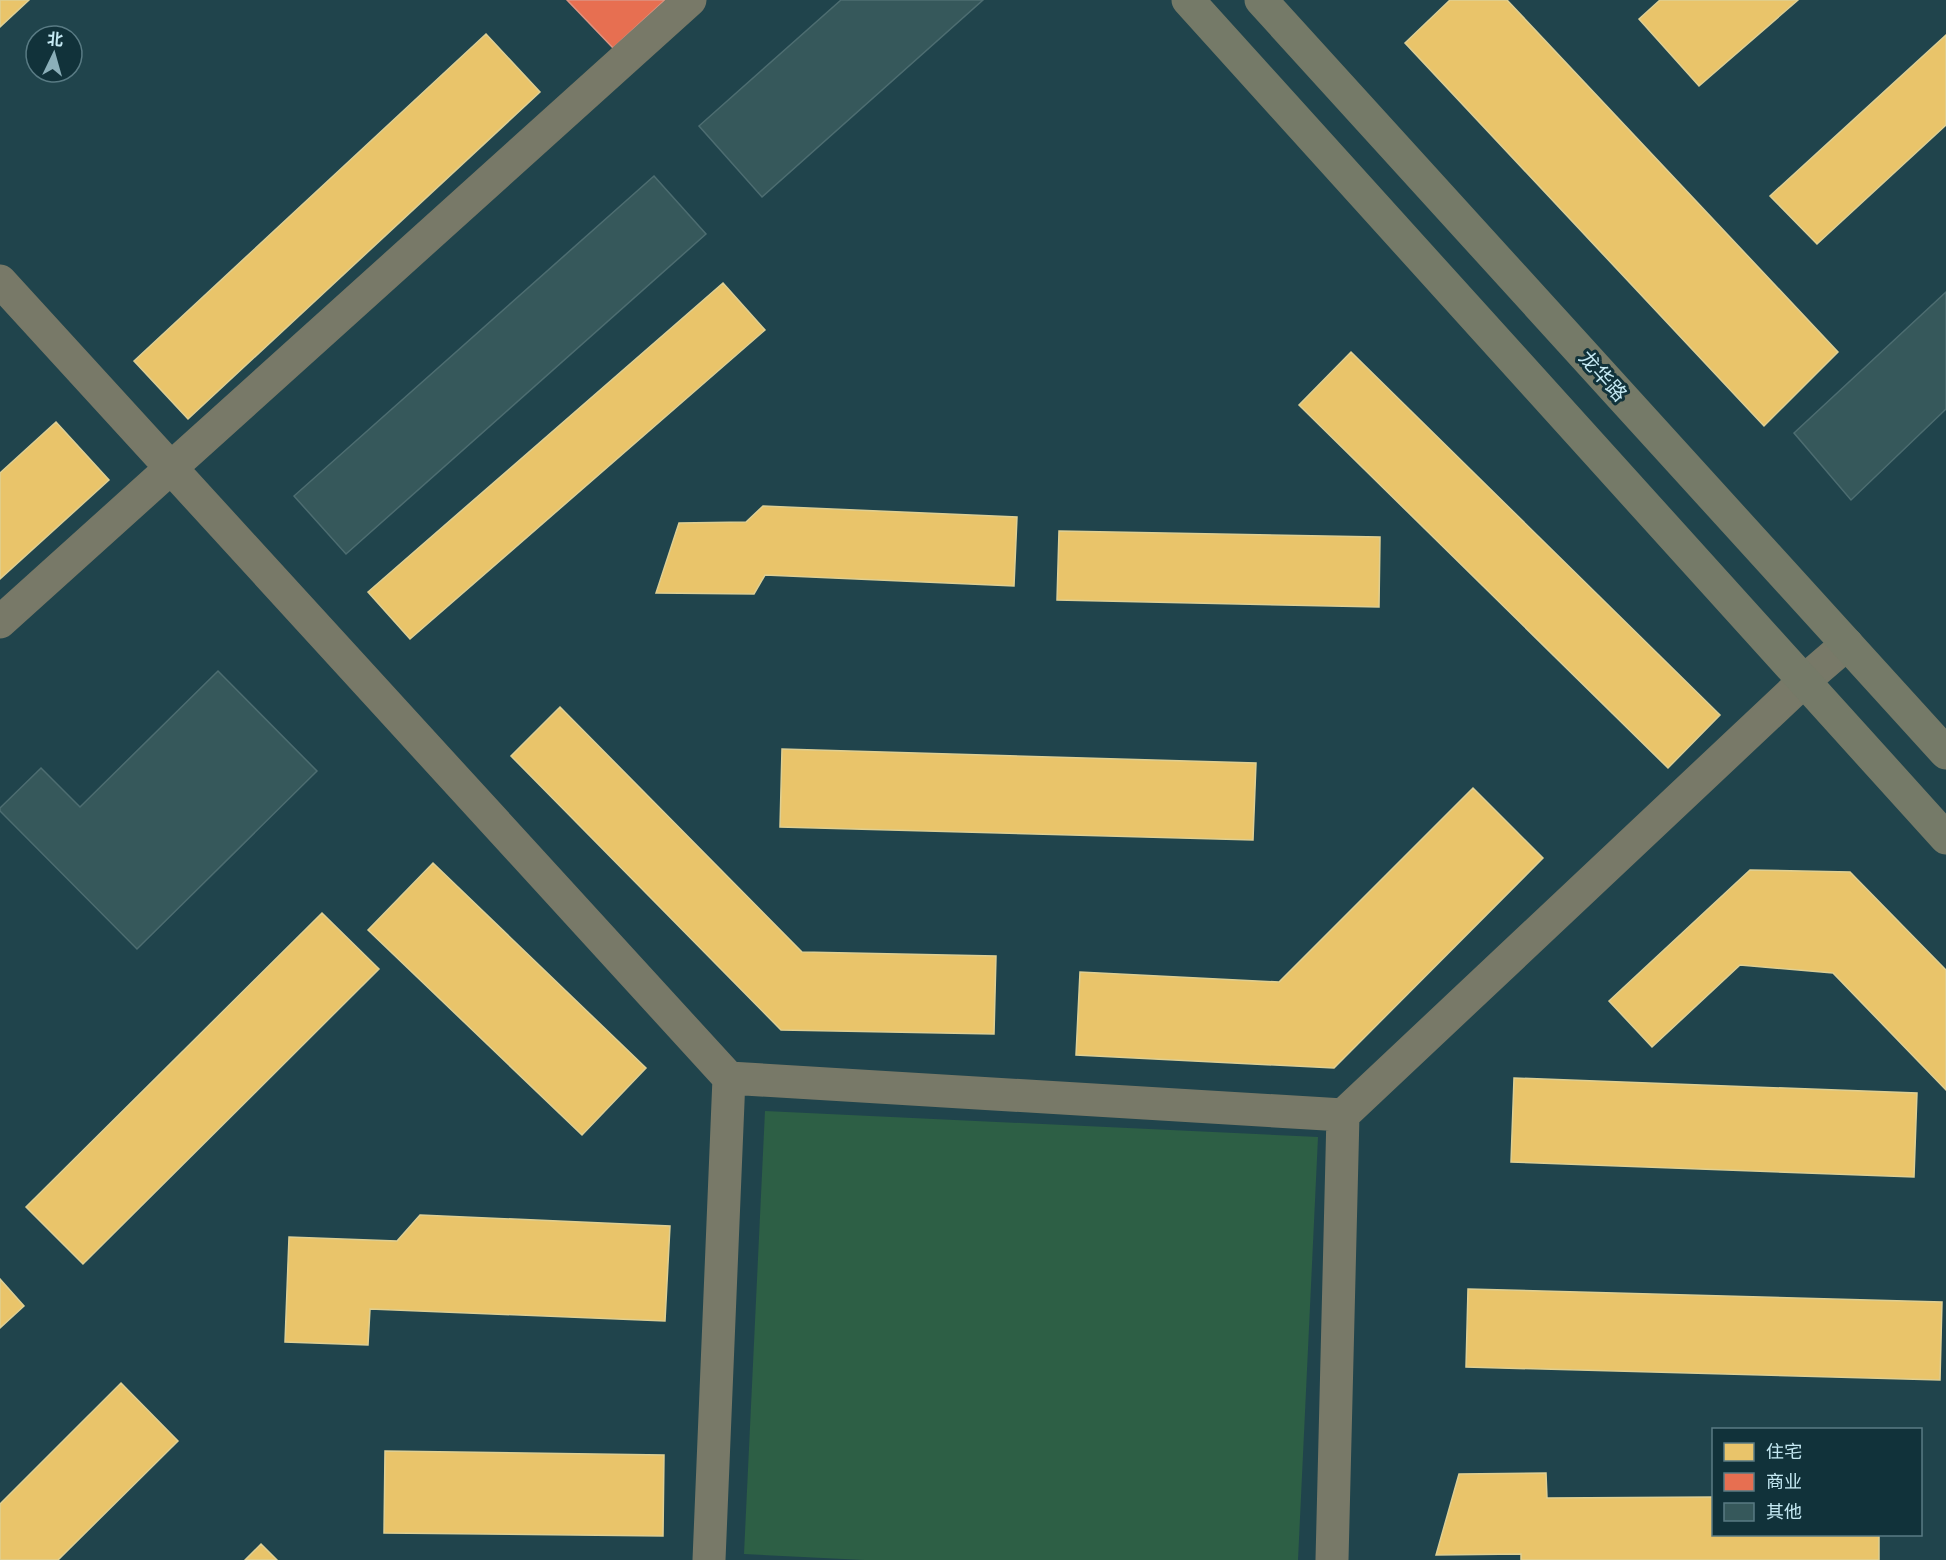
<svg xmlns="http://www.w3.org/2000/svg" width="1946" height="1560" viewBox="0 0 1946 1560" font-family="Ubuntu,'Noto Sans SC',sans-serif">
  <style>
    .green { fill: #2d5f45 }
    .homes { fill: #e9c46a; stroke: #decf93; stroke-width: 1.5 }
    .shops { fill: #e76f51; stroke: #dd9482; stroke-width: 1.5 }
    .building { fill: #36585b; stroke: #4d6d71; stroke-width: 1.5 }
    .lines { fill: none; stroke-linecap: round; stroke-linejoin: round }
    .minor { stroke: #787968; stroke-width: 33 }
    .secondary { stroke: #757a68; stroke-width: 33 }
    .labels { text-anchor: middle; stroke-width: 6; stroke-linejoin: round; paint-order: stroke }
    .street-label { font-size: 20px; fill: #c5e9f3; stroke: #11323a }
  </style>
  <rect width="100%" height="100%" fill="#20444c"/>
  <path class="green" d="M 765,1111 L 1318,1137 L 1298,1560 L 864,1560 L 744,1554 Z"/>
  <path class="homes" d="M 0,0 L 29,0 L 0,27 Z
    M 1450,0 L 1507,0 L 1838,352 L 1764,426 L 1405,43 Z
    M 1660,0 L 1798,0 L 1699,86 L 1639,19 Z
    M 486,34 L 540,92 L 188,419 L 134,361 Z
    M 1946,35 L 1946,125 L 1817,244 L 1770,196 Z
    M 723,283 L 765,330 L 410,639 L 368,592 Z
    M 1351,352 L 1720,715 L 1668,768 L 1299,405 Z
    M 56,422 L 109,480 L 0,579 L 0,473 Z
    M 763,506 L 1017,517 L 1014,586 L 765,575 L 754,594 L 656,593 L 679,523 L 746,522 Z
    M 1059,531 L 1380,537 L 1379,607 L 1057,600 Z
    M 560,707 L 802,952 L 996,956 L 994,1034 L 781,1030 L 511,756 Z
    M 782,749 L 1256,763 L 1253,840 L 780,827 Z
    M 1473,788 L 1543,858 L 1334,1068 L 1076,1055 L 1080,972 L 1279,982 Z
    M 433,863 L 646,1068 L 582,1135 L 368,930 Z
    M 1750,870 L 1850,872 L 1946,970 L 1946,1090 L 1833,973 L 1740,965 L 1652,1047 L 1609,1001 Z
    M 322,913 L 379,969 L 83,1264 L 26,1207 Z
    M 1514,1078 L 1917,1093 L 1914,1177 L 1511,1162 Z
    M 420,1215 L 670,1226 L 665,1321 L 370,1309 L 368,1345 L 285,1342 L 289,1237 L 397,1241 Z
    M 0,1279 L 24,1306 L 0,1328 Z
    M 1468,1289 L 1942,1302 L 1940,1380 L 1466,1367 Z
    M 121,1383 L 178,1441 L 58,1560 L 0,1560 L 0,1504 Z
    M 385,1451 L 664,1455 L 663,1536 L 384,1533 Z
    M 1546,1473 L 1547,1498 L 1714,1497 L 1714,1534 L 1879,1534 L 1879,1560 L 1521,1560 L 1521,1554 L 1436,1555 L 1459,1474 Z
    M 261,1544 L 277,1560 L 245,1560 Z"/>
  <path class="shops" d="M 567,0 L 665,0 L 613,48 Z"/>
  <path class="building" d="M 841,0 L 983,0 L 762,197 L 699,126 Z
    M 654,176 L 706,234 L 346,554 L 294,496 Z
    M 1946,292 L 1946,409 L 1851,500 L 1794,433 Z
    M 218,671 L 317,771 L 137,949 L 0,811 L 0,808 L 41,768 L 80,807 Z"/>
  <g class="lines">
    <path class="minor" d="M 0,281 L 729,1078 L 1343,1115 L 1332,1560
      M 0,622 L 690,0
      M 1343,1115 L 1804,681 L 1847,644
      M 709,1560 L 729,1078"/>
    <path class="secondary" d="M 1188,0 L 1946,838
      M 1261,0 L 1946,753"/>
  </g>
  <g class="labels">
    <g class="street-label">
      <text transform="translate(1603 376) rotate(48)" y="7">龙华路</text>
    </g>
  </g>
  <rect x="1712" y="1428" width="210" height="108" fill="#11323a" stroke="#597b84" stroke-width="1.5"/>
  <rect x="1724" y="1443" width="30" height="18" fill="#e9c46a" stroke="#597b84" stroke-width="1.5"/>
  <text x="1766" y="1458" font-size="18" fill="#c5e9f3">住宅</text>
  <rect x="1724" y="1473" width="30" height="18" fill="#e76f51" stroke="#597b84" stroke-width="1.5"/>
  <text x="1766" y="1488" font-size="18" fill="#c5e9f3">商业</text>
  <rect x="1724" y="1503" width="30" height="18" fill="#36585b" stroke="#597b84" stroke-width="1.5"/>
  <text x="1766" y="1518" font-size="18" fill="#c5e9f3">其他</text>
  <g transform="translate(54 54) rotate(5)"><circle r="28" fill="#11323a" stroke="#597b84" stroke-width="1.5"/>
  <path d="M0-4.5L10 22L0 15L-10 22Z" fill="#8bafb9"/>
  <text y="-9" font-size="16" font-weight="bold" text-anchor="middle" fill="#c5e9f3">北</text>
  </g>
</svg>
